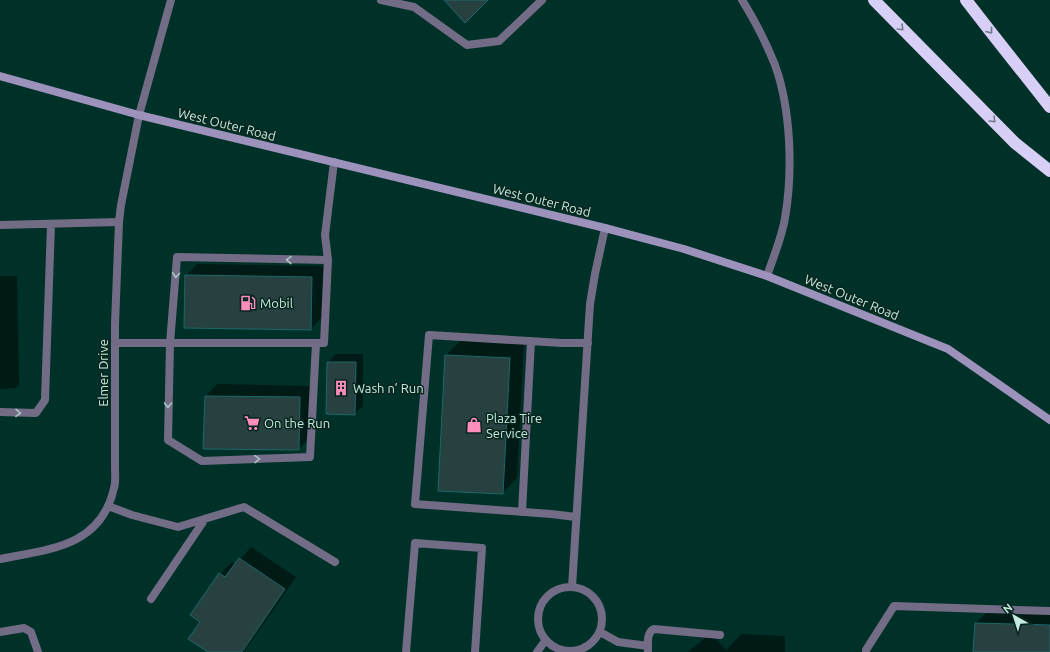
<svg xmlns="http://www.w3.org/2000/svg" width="1050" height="652" viewBox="0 0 1050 652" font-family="Ubuntu,sans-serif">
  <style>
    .shadow { fill: #0007 }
    .building { fill: #274040; stroke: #1c6869 }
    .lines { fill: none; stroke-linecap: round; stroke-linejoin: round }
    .lane { stroke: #736c86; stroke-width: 8 }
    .street { stroke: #736c86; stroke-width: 8 }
    .secondary { stroke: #9c92bc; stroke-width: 8 }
    .highway { stroke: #d8cff6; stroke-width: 12 }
    .oneway { stroke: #707a8a }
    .oneway2 { stroke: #abc5c5 }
    .labels { text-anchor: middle; stroke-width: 3; stroke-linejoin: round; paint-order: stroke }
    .street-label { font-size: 13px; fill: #c3ebe0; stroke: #09251e }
    .poi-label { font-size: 13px; fill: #c3ebe0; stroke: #09251e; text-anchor: start }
  </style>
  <rect width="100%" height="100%" fill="#003128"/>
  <path class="shadow" d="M 197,264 L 323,266 L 322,317 L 311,329 L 186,276 Z
    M 0,276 L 17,276 L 19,384 L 16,388 L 0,389 Z
    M 461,340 L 524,343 L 517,478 L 502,493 L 446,355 Z
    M 336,354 L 363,354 L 363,406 L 355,414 L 328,362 Z
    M 217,384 L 311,386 L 310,437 L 299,449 L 206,396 Z
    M 251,547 L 296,577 L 244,652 L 210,652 L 201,621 L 220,574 L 232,562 L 236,564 Z
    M 991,608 L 1050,610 L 1050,652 L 974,652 L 976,623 Z
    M 711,633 L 727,651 L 727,649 L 741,634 L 785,636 L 785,652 L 688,652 Z"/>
  <path class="building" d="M 444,0 L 488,0 L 465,23 Z
    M 185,275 L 312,277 L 311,330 L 184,328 Z
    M 445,355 L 510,358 L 503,494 L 438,491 Z
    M 327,362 L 356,362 L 355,415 L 326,414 Z
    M 205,396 L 300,397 L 299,450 L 203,449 Z
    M 239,558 L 285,589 L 242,652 L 208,652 L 188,639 L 200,622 L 190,615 L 219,573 L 225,577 Z
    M 975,623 L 1050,625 L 1050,652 L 973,652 Z"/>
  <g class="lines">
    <path class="lane" d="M 381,0 L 414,7 L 467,45 L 499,41 L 542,0
      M 0,225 L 119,222
      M 115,343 L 324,343 L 328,260 L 325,235 L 334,162
      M 316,343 L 310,457 L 202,461 L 168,440 L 170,343 L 177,257 L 328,260
      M 0,412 L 36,413 L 45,400 L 51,224
      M 108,506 L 132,515 L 178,527 L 244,507 L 335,562
      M 522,512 L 531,341
      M 576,517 L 551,514 L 415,504 L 429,335 L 562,343 L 588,343
      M538 619a32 32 0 1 1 64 0a32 32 0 1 1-64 0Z
      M 572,587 L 590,304 L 595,274 L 605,228
      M 151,599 L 205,519
      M 0,632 L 24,628 L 31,632 L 38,652
      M 600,632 L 618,642 L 648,646
      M 406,652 L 415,543 L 482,548 L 475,652
      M 537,652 L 545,641
      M 648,652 C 648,645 646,632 654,629 L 720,635
      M 866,652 L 866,650 L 894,606 L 1050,611"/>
    <path class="street" d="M 742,0 C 755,21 766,42 775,65 C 791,109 793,172 785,218 C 782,237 773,258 767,276
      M 0,559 C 49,549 101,547 114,488 C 116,482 115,474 115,467 L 115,324 L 119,222 L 121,205 L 139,115 L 171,0"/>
    <path class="secondary" d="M 0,76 L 139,115 L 605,228 L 684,249 L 767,276 L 948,349 L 1050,420"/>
    <path class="highway" d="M 874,0 L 1015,143 L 1050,171
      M 966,0 L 990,31 L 1050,107"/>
  </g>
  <defs><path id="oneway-chevron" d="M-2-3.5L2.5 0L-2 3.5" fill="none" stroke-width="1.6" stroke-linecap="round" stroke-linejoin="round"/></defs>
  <g class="oneway">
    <use href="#oneway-chevron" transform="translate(901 28) rotate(45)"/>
    <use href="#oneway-chevron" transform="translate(990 31) rotate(52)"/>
    <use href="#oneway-chevron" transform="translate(993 120) rotate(45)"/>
  </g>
  <g class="oneway2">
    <use href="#oneway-chevron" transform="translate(289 260) rotate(-179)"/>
    <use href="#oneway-chevron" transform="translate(176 275) rotate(95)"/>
    <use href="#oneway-chevron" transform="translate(168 405) rotate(91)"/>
    <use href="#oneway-chevron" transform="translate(18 413) rotate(1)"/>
    <use href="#oneway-chevron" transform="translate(257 459) rotate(-2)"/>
  </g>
  <defs>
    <symbol id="fuel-bare" viewBox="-9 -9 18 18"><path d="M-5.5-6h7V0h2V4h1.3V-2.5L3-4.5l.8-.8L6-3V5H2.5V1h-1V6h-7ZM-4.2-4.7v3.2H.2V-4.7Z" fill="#ff8ebb" stroke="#09251e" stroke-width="2.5" paint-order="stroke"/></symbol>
    <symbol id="building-bare" viewBox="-9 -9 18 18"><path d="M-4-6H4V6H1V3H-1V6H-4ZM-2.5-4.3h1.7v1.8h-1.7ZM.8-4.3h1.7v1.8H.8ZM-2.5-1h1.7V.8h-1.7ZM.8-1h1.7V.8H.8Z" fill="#ff8ebb" stroke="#09251e" stroke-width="2.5" paint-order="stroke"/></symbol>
    <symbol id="supermarket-bare" viewBox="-9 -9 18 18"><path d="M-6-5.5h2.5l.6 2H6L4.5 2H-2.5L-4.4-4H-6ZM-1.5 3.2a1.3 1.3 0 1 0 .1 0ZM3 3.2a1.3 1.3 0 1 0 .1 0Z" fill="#ff8ebb" stroke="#09251e" stroke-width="2.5" paint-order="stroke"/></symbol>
    <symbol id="shop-bare" viewBox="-9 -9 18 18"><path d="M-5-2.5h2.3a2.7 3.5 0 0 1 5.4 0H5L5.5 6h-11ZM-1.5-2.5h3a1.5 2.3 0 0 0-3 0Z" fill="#ff8ebb" stroke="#09251e" stroke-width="2.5" paint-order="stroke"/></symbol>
  </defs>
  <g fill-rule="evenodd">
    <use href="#fuel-bare" x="237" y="292" width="22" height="22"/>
    <use href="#building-bare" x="330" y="377" width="22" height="22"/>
    <use href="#supermarket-bare" x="241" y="412" width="22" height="22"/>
    <use href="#shop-bare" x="463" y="414" width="22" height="22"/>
  </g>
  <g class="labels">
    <g class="street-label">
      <text transform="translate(227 124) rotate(14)" y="5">West Outer Road</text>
      <text transform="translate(542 200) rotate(14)" y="5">West Outer Road</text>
      <text transform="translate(852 297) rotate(22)" y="5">West Outer Road</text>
      <text transform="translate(103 373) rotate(-90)" y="5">Elmer Drive</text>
    </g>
    <g class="poi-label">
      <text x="260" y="308">Mobil</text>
      <text x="353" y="393">Wash n’ Run</text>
      <text x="486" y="423">Plaza Tire<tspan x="486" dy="15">Service</tspan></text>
      <text x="264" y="428">On the Run</text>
    </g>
  </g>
  <g transform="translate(1014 616) rotate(321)" stroke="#09251e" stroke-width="3" paint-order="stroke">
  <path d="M0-3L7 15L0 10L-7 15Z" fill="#c3ebe0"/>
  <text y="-6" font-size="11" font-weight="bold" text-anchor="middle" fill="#c3ebe0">N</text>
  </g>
</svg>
